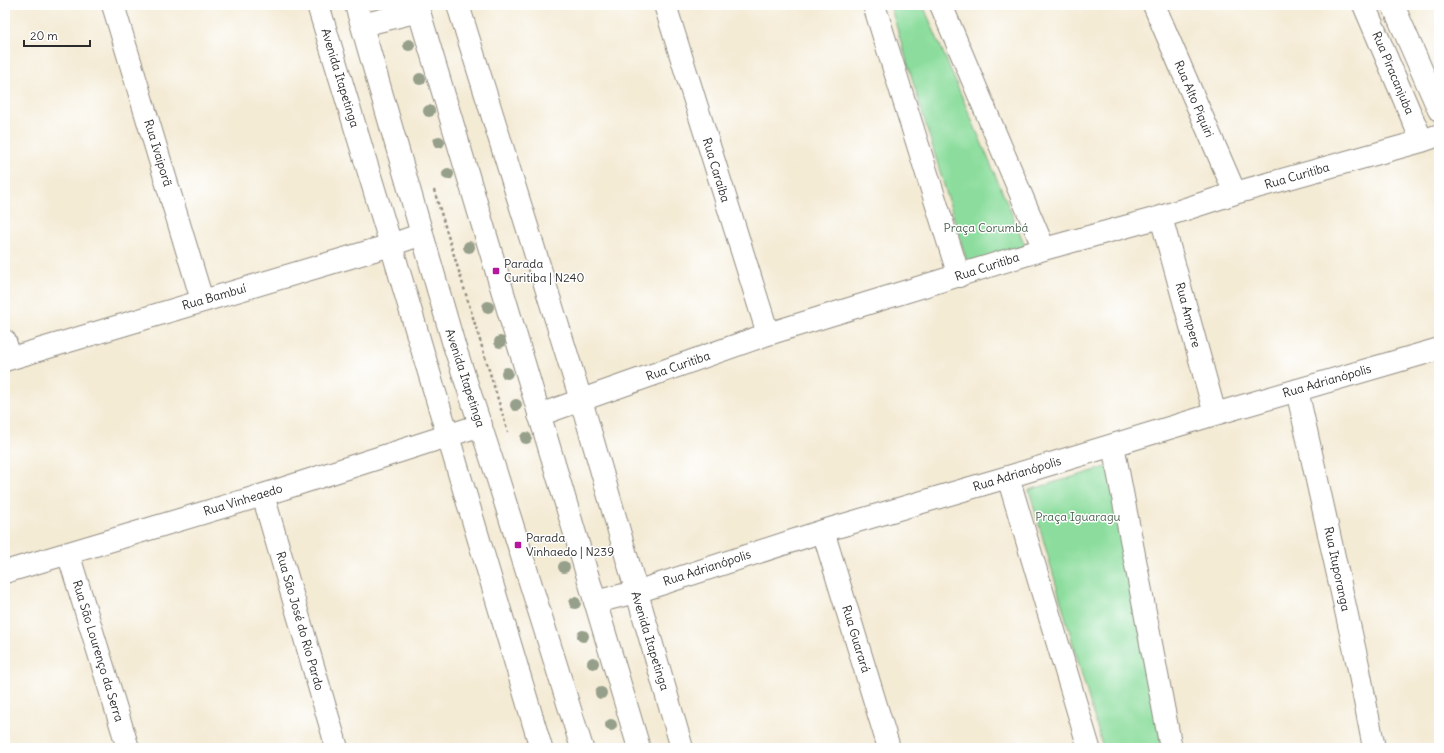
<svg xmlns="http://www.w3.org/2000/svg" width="1444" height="753" viewBox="0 0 1444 753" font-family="Delius,sans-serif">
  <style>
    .green { fill: #8cdd9d; stroke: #5c8464 }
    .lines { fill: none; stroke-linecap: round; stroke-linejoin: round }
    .minor-casing { stroke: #908b80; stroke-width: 24 }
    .major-casing { stroke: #908b80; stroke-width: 24 }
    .path { stroke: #908b80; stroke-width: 2.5; stroke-dasharray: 3 3; stroke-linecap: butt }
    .minor { stroke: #fff; stroke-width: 22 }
    .major { stroke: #fff; stroke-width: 22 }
    .tree { fill: #959f8a }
    .poi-dot { fill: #b5179e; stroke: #fff; stroke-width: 1.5 }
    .labels { text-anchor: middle; stroke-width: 3; stroke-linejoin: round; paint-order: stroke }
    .street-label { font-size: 12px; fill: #2b2b2b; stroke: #fff }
    .park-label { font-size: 12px; fill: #48604d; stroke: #fff }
    .poi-label { font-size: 12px; fill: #2b2b2b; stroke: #fff; text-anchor: start }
  </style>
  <rect width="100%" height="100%" fill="#fff"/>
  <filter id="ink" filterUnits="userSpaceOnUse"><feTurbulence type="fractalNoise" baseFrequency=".025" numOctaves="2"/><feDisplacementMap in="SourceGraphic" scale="8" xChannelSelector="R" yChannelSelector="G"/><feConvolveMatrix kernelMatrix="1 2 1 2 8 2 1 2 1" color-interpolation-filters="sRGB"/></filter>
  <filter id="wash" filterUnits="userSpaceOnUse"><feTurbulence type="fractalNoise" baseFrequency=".012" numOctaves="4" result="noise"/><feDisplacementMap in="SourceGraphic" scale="16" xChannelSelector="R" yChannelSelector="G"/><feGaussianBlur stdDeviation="0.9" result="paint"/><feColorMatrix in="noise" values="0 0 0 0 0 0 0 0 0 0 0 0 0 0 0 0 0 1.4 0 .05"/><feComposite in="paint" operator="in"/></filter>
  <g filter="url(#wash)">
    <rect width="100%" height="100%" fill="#f4ebd5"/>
    <path class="green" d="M 890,5 L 923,5 L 1027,250 L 968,265 Z
      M 1110,466 L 1162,748 L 1103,748 L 1029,490 Z"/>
  </g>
  <g filter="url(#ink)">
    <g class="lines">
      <defs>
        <path id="minor" d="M 113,5 L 202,300
          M 318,5 L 391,245 L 541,748
          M 458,5 L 581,400 L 682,748
          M 665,5 L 768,334
          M 874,5 L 959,276
          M 941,5 L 1044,249
          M 1154,5 L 1235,193
          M 1364,5 L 1422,141
          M 1393,5 L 1439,110
          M 1161,217 L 1215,414
          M 5,341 L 10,358
          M 5,360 L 391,245 L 422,234
          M 1297,390 L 1358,665 L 1374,748
          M 539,415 L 768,334 L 1044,249 L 1161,217 L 1235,193 L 1422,141 L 1439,135
          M 1113,445 L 1171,748
          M 1008,477 L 1089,748
          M 263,495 L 337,748
          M 823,531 L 889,748
          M 68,553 L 128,748
          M 5,572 L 263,495 L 481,425
          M 595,602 L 636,592 L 823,531 L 1008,477 L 1215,414 L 1439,349"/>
        <path id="major" d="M 356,5 L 454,345 L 496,473 L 582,748
          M 417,5 L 639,748
          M 362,25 L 419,11"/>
      </defs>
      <use href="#minor" class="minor-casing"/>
      <use href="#major" class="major-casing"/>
      <path class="path" d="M 434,190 L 508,432"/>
      <use href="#minor" class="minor"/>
      <use href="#major" class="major"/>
    </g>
    <g class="tree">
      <circle cx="409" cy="45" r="6"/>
      <circle cx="420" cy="79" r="6"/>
      <circle cx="429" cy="111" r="6"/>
      <circle cx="439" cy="142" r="6"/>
      <circle cx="448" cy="174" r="6"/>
      <circle cx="469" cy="247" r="6"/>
      <circle cx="488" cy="307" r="6"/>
      <circle cx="500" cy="342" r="6"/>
      <circle cx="507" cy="373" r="6"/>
      <circle cx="516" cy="405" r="6"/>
      <circle cx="526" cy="438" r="6"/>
      <circle cx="564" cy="567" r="6"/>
      <circle cx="575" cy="603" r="6"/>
      <circle cx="583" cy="636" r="6"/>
      <circle cx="593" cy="663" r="6"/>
      <circle cx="601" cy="693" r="6"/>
      <circle cx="611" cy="725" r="6"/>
    </g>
  </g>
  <g class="poi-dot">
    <rect x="492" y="267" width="8" height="8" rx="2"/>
    <rect x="514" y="541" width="8" height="8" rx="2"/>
  </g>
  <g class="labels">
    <g class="street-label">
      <text transform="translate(1393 73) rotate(67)" y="4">Rua Piracanjuba</text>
      <text transform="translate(340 78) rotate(73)" y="4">Avenida Itapetinga</text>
      <text transform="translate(1194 99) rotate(67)" y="4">Rua Alto Piquiri</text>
      <text transform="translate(158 153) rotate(73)" y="4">Rua Ivaiporã</text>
      <text transform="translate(716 170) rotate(73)" y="4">Rua Caraíba</text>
      <text transform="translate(1297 176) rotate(-16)" y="4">Rua Curitiba</text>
      <text transform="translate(987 267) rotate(-18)" y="4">Rua Curitiba</text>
      <text transform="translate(214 297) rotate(-16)" y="4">Rua Bambuí</text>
      <text transform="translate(1188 315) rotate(75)" y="4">Rua Ampere</text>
      <text transform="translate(678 366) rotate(-19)" y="4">Rua Curitiba</text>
      <text transform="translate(465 378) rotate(72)" y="4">Avenida Itapetinga</text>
      <text transform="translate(1327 381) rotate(-16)" y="4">Rua Adrianópolis</text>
      <text transform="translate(1017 474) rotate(-17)" y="4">Rua Adrianópolis</text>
      <text transform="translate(243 500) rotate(-17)" y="4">Rua Vinheaedo</text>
      <text transform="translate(707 568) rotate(-18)" y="4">Rua Adrianópolis</text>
      <text transform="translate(1337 569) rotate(78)" y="4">Rua Ituporanga</text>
      <text transform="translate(300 621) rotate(74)" y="4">Rua São José do Rio Pardo</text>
      <text transform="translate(856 639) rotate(73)" y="4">Rua Guarará</text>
      <text transform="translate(650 641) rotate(73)" y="4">Avenida Itapetinga</text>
      <text transform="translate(98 651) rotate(73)" y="4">Rua São Lourenço da Serra</text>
    </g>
    <g class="park-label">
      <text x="986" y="232">Praça Corumbá</text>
      <text x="1078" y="521">Praça Iguaragu</text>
    </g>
    <g class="poi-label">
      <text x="504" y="268">Parada<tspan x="504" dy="14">Curitiba | N240</tspan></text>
      <text x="526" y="542">Parada<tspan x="526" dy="14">Vinhaedo | N239</tspan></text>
    </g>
  </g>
  <rect width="1444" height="753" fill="none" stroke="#fff" stroke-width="20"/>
  <path d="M24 40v6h66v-6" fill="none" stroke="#2b2b2b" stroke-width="2"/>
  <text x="30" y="40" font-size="12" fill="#2b2b2b" stroke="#ffffff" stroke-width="3" paint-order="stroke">20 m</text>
</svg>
